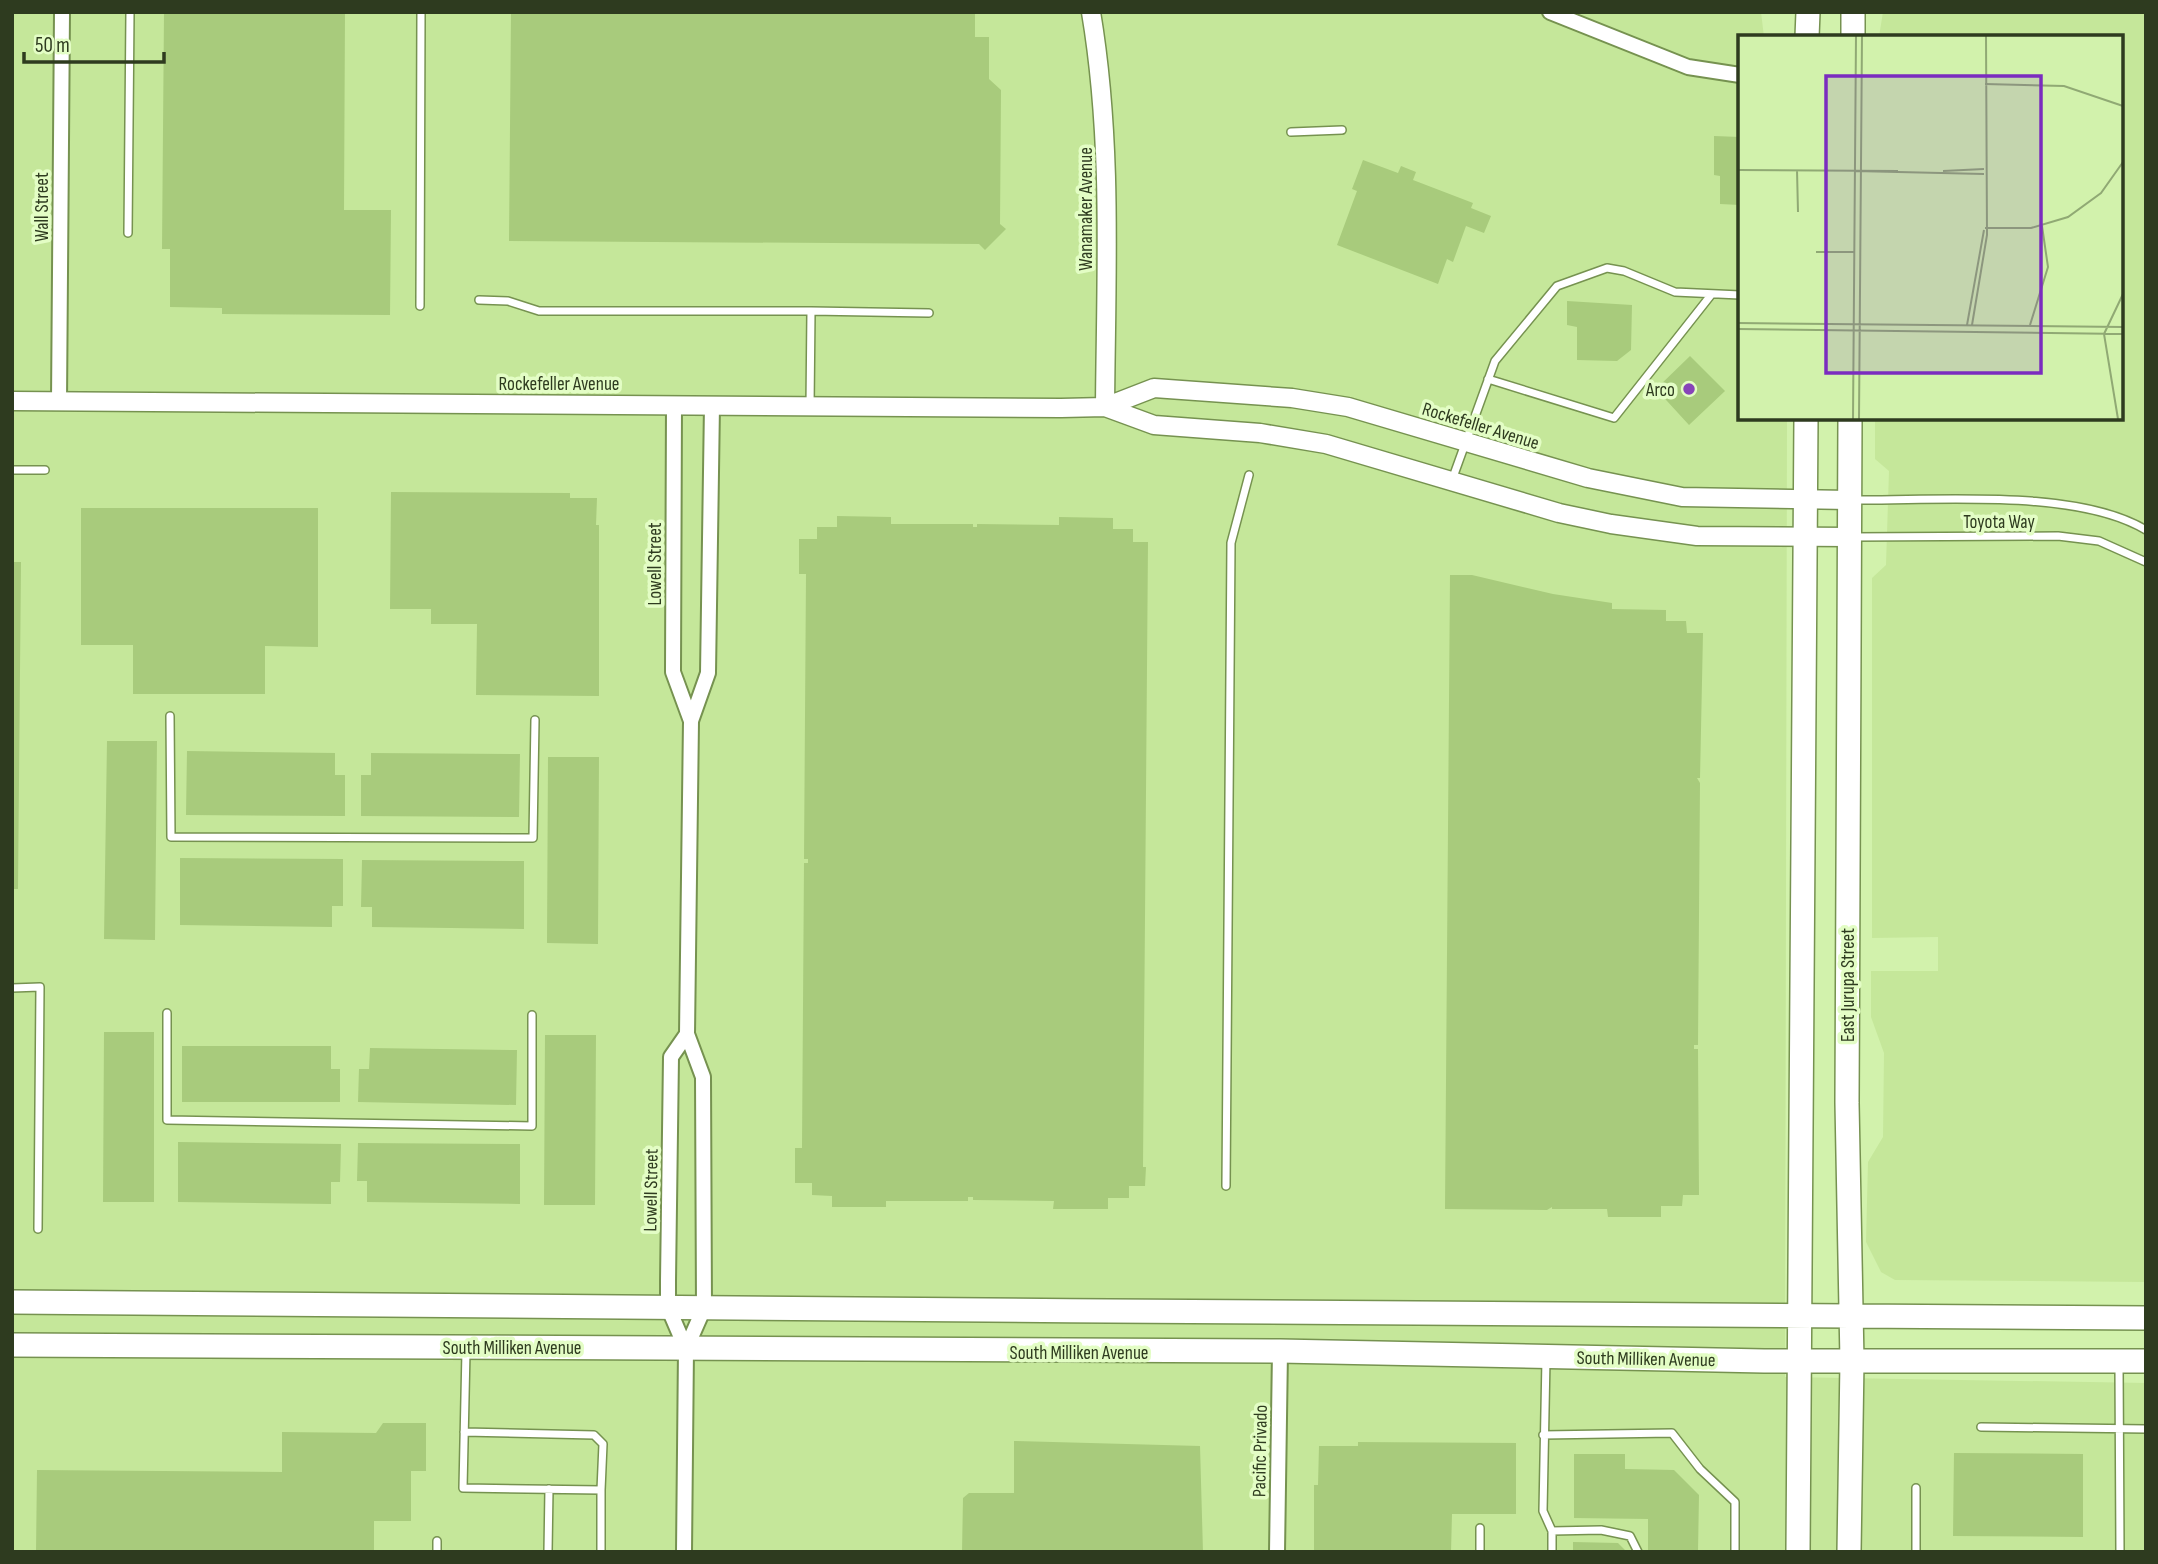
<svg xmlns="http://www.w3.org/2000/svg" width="2158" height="1564" viewBox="0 0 2158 1564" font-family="'Sofia Sans Condensed',sans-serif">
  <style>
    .built { fill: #c5e79a }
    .building { fill: #a8cb7c }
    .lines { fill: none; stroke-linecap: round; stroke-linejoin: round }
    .service-casing { stroke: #769250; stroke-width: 10 }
    .minor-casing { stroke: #769250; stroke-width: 18 }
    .tertiary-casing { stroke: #769250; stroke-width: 21 }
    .primary-casing { stroke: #769250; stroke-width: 26 }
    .service { stroke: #fff; stroke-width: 7 }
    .minor { stroke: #fff; stroke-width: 14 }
    .tertiary { stroke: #fff; stroke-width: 18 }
    .primary { stroke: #fff; stroke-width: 23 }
    .poi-dot { fill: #8744b8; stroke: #e3fdc5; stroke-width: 2.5 }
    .labels { text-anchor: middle; stroke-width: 7; stroke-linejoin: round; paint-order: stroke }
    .street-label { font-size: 19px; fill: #2e3b1f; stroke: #e3fdc5 }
    .poi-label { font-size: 19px; fill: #2e3b1f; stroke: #e3fdc5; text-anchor: end }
    .inset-road { fill: none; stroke: #90a974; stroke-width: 2 }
    .view { fill: #7b2cbf; fill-opacity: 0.15; stroke: #7b2cbf; stroke-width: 3.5 }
    .inset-edge { fill: none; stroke: #2e3b1f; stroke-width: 3.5 }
  </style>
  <rect width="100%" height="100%" fill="#d2f2ac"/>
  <path class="built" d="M 12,12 L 1761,12 L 1764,37 L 1740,37 L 1740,418 L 1787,418 L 1785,1377 L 2146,1383 L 2146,1552 L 12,1552 Z
    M 1883,12 L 2146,12 L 2146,1282 L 1895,1280 L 1881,1272 L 1866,1242 L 1868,1162 L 1883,1137 L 1884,1053 L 1871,1017 L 1871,971 L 1938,971 L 1938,937 L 1872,938 L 1872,578 L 1886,565 L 1889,471 L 1875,459 L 1875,418 L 2121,418 L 2121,37 L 1879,37 Z"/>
  <path class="building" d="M 164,12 L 345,12 L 344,210 L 391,210 L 390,315 L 222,314 L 222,308 L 170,307 L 170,249 L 162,249 Z
    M 511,12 L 975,12 L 975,37 L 989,37 L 989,79 L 1001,90 L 1000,224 L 1006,229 L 985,250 L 979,244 L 509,241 Z
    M 1714,136 L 1740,137 L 1740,205 L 1720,204 L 1720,176 L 1714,175 Z
    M 1363,160 L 1398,173 L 1401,166 L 1416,172 L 1413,180 L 1473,203 L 1471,208 L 1491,216 L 1484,233 L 1466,226 L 1453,262 L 1447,259 L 1438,284 L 1337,245 L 1357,191 L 1352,189 Z
    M 1567,301 L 1632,305 L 1631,350 L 1617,361 L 1577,360 L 1577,327 L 1567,325 Z
    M 1690,356 L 1725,391 L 1689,425 L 1656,389 Z
    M 391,492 L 570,493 L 570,498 L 597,498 L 596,525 L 599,525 L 599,696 L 476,695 L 477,624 L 431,624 L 431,609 L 390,609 Z
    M 81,508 L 318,508 L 318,647 L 265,646 L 265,694 L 133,694 L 133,645 L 81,645 Z
    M 837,516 L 891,517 L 891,524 L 973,524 L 973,527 L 977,527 L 977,524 L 1059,525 L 1059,517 L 1113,518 L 1113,529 L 1133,529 L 1133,542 L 1148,542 L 1143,1167 L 1146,1167 L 1145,1186 L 1129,1186 L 1129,1198 L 1108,1198 L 1108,1209 L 1053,1209 L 1054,1201 L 973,1200 L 973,1197 L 968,1197 L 968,1201 L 886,1201 L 886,1207 L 832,1207 L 832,1196 L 812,1195 L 812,1183 L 795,1183 L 795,1148 L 802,1148 L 804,863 L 808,863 L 808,859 L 804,859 L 806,574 L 799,574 L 799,539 L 817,539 L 817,527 L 837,527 Z
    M 12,562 L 21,562 L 18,889 L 12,889 Z
    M 1450,575 L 1472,575 L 1553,594 L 1612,603 L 1612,609 L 1666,610 L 1666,621 L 1686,621 L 1687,633 L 1703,633 L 1700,778 L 1697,778 L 1700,783 L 1698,1045 L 1694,1045 L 1694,1049 L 1698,1049 L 1699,1195 L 1683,1195 L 1682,1206 L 1661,1206 L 1661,1217 L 1608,1217 L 1607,1209 L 1552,1209 L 1552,1207 L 1547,1210 L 1445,1209 Z
    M 107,741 L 157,741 L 155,940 L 104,939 Z
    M 187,751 L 335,753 L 335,775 L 345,775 L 345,816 L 186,815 Z
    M 371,753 L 520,754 L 519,817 L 361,816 L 361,775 L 371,775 Z
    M 548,757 L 599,757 L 598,944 L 547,943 Z
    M 180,858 L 343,859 L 343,906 L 332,906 L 332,927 L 180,925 Z
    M 362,860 L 524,861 L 524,929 L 372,927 L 372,907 L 361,907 Z
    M 104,1032 L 154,1032 L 154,1202 L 103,1202 Z
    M 545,1035 L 596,1035 L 595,1205 L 544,1205 Z
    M 182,1046 L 331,1046 L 331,1069 L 340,1069 L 340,1102 L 182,1102 Z
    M 370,1048 L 517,1050 L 516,1105 L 358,1102 L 359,1069 L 369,1069 Z
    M 178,1142 L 341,1144 L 340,1182 L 331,1182 L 331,1204 L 178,1202 Z
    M 358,1143 L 520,1144 L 520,1204 L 367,1202 L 367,1181 L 357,1181 Z
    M 383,1423 L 426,1423 L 426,1471 L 411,1471 L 411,1521 L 374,1521 L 374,1552 L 36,1552 L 37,1470 L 282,1472 L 282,1432 L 376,1433 Z
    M 1014,1441 L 1200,1446 L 1203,1552 L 962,1552 L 963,1498 L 969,1493 L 1014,1493 Z
    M 1358,1442 L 1516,1443 L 1516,1514 L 1452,1514 L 1451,1552 L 1314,1552 L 1314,1485 L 1318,1485 L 1319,1446 L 1358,1446 Z
    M 1954,1453 L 2083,1454 L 2083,1537 L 1953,1536 Z
    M 1574,1454 L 1625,1454 L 1625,1469 L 1674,1470 L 1699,1495 L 1698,1552 L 1648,1552 L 1648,1519 L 1574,1518 Z
    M 1573,1542 L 1618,1543 L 1627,1552 L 1573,1552 Z"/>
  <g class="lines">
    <defs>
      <path id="service" d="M 1291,132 L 1342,130
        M 128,233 L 130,12
        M 479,300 L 508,301 L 539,311 L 811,311
        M 420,306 L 421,12
        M 1488,379 L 1614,418 L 1711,295
        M 810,406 L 811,311 L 929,313
        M 12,470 L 45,470
        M 1452,480 L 1495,361 L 1557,286 L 1607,268 L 1624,271 L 1675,292 L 1740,295
        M 1854,500 C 1936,501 2076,488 2146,530
        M 1853,537 L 2058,536 L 2099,541 L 2146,562
        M 170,716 L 171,837 L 533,838 L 535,720
        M 12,988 L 40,987 L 38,1229
        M 167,1013 L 167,1120 L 532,1126 L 532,1015
        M 1226,1186 L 1231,543 L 1249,475
        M 466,1351 L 463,1488 L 601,1490 L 601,1552
        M 1546,1359 L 1543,1511 L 1552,1531 L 1552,1552
        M 2119,1366 L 2120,1552
        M 1981,1427 L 2146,1429
        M 464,1432 L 594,1435 L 603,1444 L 601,1490
        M 1543,1435 L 1672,1433 L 1700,1469 L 1735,1502 L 1735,1552
        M 1480,1528 L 1480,1552
        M 1552,1531 L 1601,1530 L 1630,1536 L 1638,1552
        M 437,1552 L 437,1541
        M 548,1552 L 549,1489
        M 1916,1552 L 1916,1488"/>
      <path id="minor" d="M 1550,12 L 1688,67 L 1740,75
        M 59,402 L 62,12
        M 674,405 L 673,672 L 691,721
        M 686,1349 L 668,1307 L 668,1281 L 671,1057 L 687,1034
        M 684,1552 L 686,1349 L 704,1308 L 703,1077 L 687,1034 L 691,721 L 708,673 L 712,405
        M 1277,1552 L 1280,1351"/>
      <path id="tertiary" d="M 1091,12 C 1113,143 1106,275 1105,407
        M 12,401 L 1061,408 L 1105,407 L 1154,388 L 1292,398 L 1348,407 L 1588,478 L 1682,497 L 1849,500
        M 1105,407 L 1154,425 L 1260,433 L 1326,444 L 1559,513 L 1611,524 L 1697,536 L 1848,537"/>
      <path id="primary" d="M 1853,12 L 1853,37
        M 1807,37 L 1808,12
        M 12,1302 C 723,1306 1435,1316 2146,1318
        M 12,1345 L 1280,1351 L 1764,1361 L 2146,1361
        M 1798,1552 L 1806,418
        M 1849,1552 L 1852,1361 L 1847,1103 L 1850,418"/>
    </defs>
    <use href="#service" class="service-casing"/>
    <use href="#minor" class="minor-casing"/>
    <use href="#tertiary" class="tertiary-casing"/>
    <use href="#primary" class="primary-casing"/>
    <use href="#service" class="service"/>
    <use href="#minor" class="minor"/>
    <use href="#tertiary" class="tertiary"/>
    <use href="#primary" class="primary"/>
  </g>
  <circle class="poi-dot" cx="1689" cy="389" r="7"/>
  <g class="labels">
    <g class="street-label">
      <text transform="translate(41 207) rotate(-90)" y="7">Wall Street</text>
      <text transform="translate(1085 209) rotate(-90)" y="7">Wanamaker Avenue</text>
      <text x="559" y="390">Rockefeller Avenue</text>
      <text transform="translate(1481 425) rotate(17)" y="7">Rockefeller Avenue</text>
      <text x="1999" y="528">Toyota Way</text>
      <text transform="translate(654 564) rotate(-90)" y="7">Lowell Street</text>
      <text transform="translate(1847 985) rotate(-90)" y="7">East Jurupa Street</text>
      <text transform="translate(650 1190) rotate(-89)" y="7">Lowell Street</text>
      <text x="512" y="1354">South Milliken Avenue</text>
      <text x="1079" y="1359">South Milliken Avenue</text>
      <text transform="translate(1646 1358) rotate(1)" y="7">South Milliken Avenue</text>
      <text transform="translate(1259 1451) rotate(-89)" y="7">Pacific Privado</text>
    </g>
    <g class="poi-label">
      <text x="1675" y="396">Arco</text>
    </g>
  </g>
  <g transform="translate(1738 35)">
    <rect width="385" height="385" fill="#d2f2ac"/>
    <path class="inset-road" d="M 247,49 L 326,51 L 385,71M 0,135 L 160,136M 59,135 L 60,177M 117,136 L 246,139M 205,136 L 246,134M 247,193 L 293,193 L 330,182 L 363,158 L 385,127M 78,217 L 117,217M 0,288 L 385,292M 229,290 L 246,195M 234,290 L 249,200 L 248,1M 292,290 L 310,232 L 304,191M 0,294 L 385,299M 115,384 L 118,1M 121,384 L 124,1M 380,384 L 366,299 L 385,259"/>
    <path class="view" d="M 88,41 L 303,41 L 303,338 L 88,338 Z"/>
    <rect width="385" height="385" class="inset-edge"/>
  </g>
  <rect width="2158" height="1564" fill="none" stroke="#2e3b1f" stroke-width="28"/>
  <path d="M24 52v10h140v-10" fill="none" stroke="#2e3b1f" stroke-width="3.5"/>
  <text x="35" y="52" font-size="21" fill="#2e3b1f" stroke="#e3fdc5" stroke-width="5" paint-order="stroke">50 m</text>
</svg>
